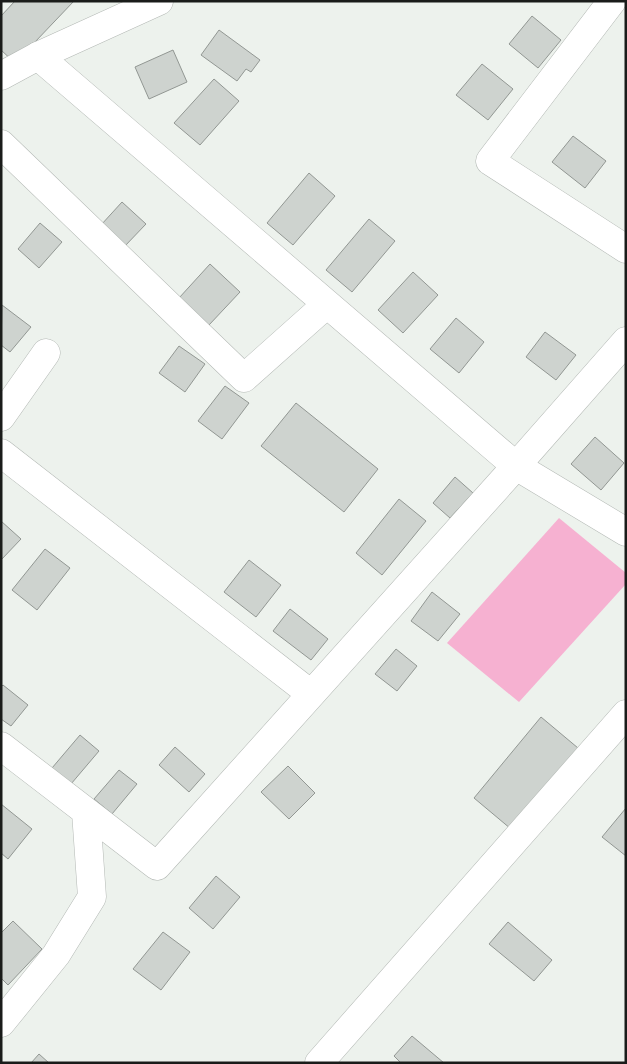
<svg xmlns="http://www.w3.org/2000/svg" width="627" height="1064" viewBox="0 0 627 1064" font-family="Ubuntu,sans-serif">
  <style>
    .green { fill: #f6b1d1 }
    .building { fill: #ced3cf; stroke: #929793 }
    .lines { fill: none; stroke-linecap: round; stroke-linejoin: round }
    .street-casing { stroke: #b3b8b4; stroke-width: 29 }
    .secondary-casing { stroke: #b3b8b4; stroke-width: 29 }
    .street { stroke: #fff; stroke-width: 28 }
    .secondary { stroke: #fff; stroke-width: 28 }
  </style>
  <rect width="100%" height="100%" fill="#edf2ed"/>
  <path class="green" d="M 559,518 L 626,573 L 626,584 L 519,702 L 447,643 Z"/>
  <path class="building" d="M 15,1 L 74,1 L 15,63 L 1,50 L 1,16 Z
    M 532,16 L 561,40 L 538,68 L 509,44 Z
    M 219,30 L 260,60 L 251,72 L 246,69 L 237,81 L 201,55 Z
    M 173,50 L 187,82 L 149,99 L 135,67 Z
    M 482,64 L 513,89 L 488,120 L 456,95 Z
    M 214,79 L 239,101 L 200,145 L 174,123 Z
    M 573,136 L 606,161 L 585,188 L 552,162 Z
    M 309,173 L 335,196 L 293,245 L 267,223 Z
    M 122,202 L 146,224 L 124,247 L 101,225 Z
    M 369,219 L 395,241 L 352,292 L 326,270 Z
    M 40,223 L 62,242 L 39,268 L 18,249 Z
    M 210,264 L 240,292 L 209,325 L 179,298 Z
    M 413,272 L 438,295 L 403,333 L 378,310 Z
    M 2,305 L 31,327 L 10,352 L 1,345 Z
    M 456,318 L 484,342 L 459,373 L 430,349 Z
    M 545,332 L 576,355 L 556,380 L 526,357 Z
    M 179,346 L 205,364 L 185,392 L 159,373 Z
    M 225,386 L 249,403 L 222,439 L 198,421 Z
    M 296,403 L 378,469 L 344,512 L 261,446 Z
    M 595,437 L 624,463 L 601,490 L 571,464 Z
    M 455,477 L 473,493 L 450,518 L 433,503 Z
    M 399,499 L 426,521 L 382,575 L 356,553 Z
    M 1,521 L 21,539 L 1,560 Z
    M 45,549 L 70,568 L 37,610 L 12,590 Z
    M 249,560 L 281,585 L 256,617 L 224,592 Z
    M 432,592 L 460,614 L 438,641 L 411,621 Z
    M 290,609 L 328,639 L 311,660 L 273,631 Z
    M 396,649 L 417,666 L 397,691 L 375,674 Z
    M 3,685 L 28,705 L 11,726 L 1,719 L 1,687 Z
    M 541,717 L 578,748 L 511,829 L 474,798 Z
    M 80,735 L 99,751 L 71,784 L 52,768 Z
    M 175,747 L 205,774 L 189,792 L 159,765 Z
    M 288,766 L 315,793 L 289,819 L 261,792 Z
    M 119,770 L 137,784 L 112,814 L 94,799 Z
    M 1,804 L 32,829 L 8,859 L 1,853 Z
    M 626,808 L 626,856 L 602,837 Z
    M 216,876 L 240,897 L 213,929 L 189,908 Z
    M 13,921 L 42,949 L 8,985 L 1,978 L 1,933 Z
    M 508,922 L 552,960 L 534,981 L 489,944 Z
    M 163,932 L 190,952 L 161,990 L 133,969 Z
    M 412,1036 L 444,1063 L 401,1063 L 394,1056 Z
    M 39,1054 L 49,1063 L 31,1063 Z"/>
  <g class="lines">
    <defs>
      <path id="street" d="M 612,1 L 490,161 L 626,249
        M 38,56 L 516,466 L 626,532
        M 1,144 L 244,378 L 327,304
        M 1,417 L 46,353
        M 1,453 L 311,694
        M 1,746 L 157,866 L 516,466 L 626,341
        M 1,1023 L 56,955 L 92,897 L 86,812
        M 319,1063 L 626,714"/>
      <path id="secondary" d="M 1,76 L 38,56 L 159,1"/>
    </defs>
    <use href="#street" class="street-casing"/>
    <use href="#secondary" class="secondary-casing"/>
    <use href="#street" class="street"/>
    <use href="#secondary" class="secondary"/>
  </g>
  <rect width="627" height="1064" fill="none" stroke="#1a1c1a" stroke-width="5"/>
</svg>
